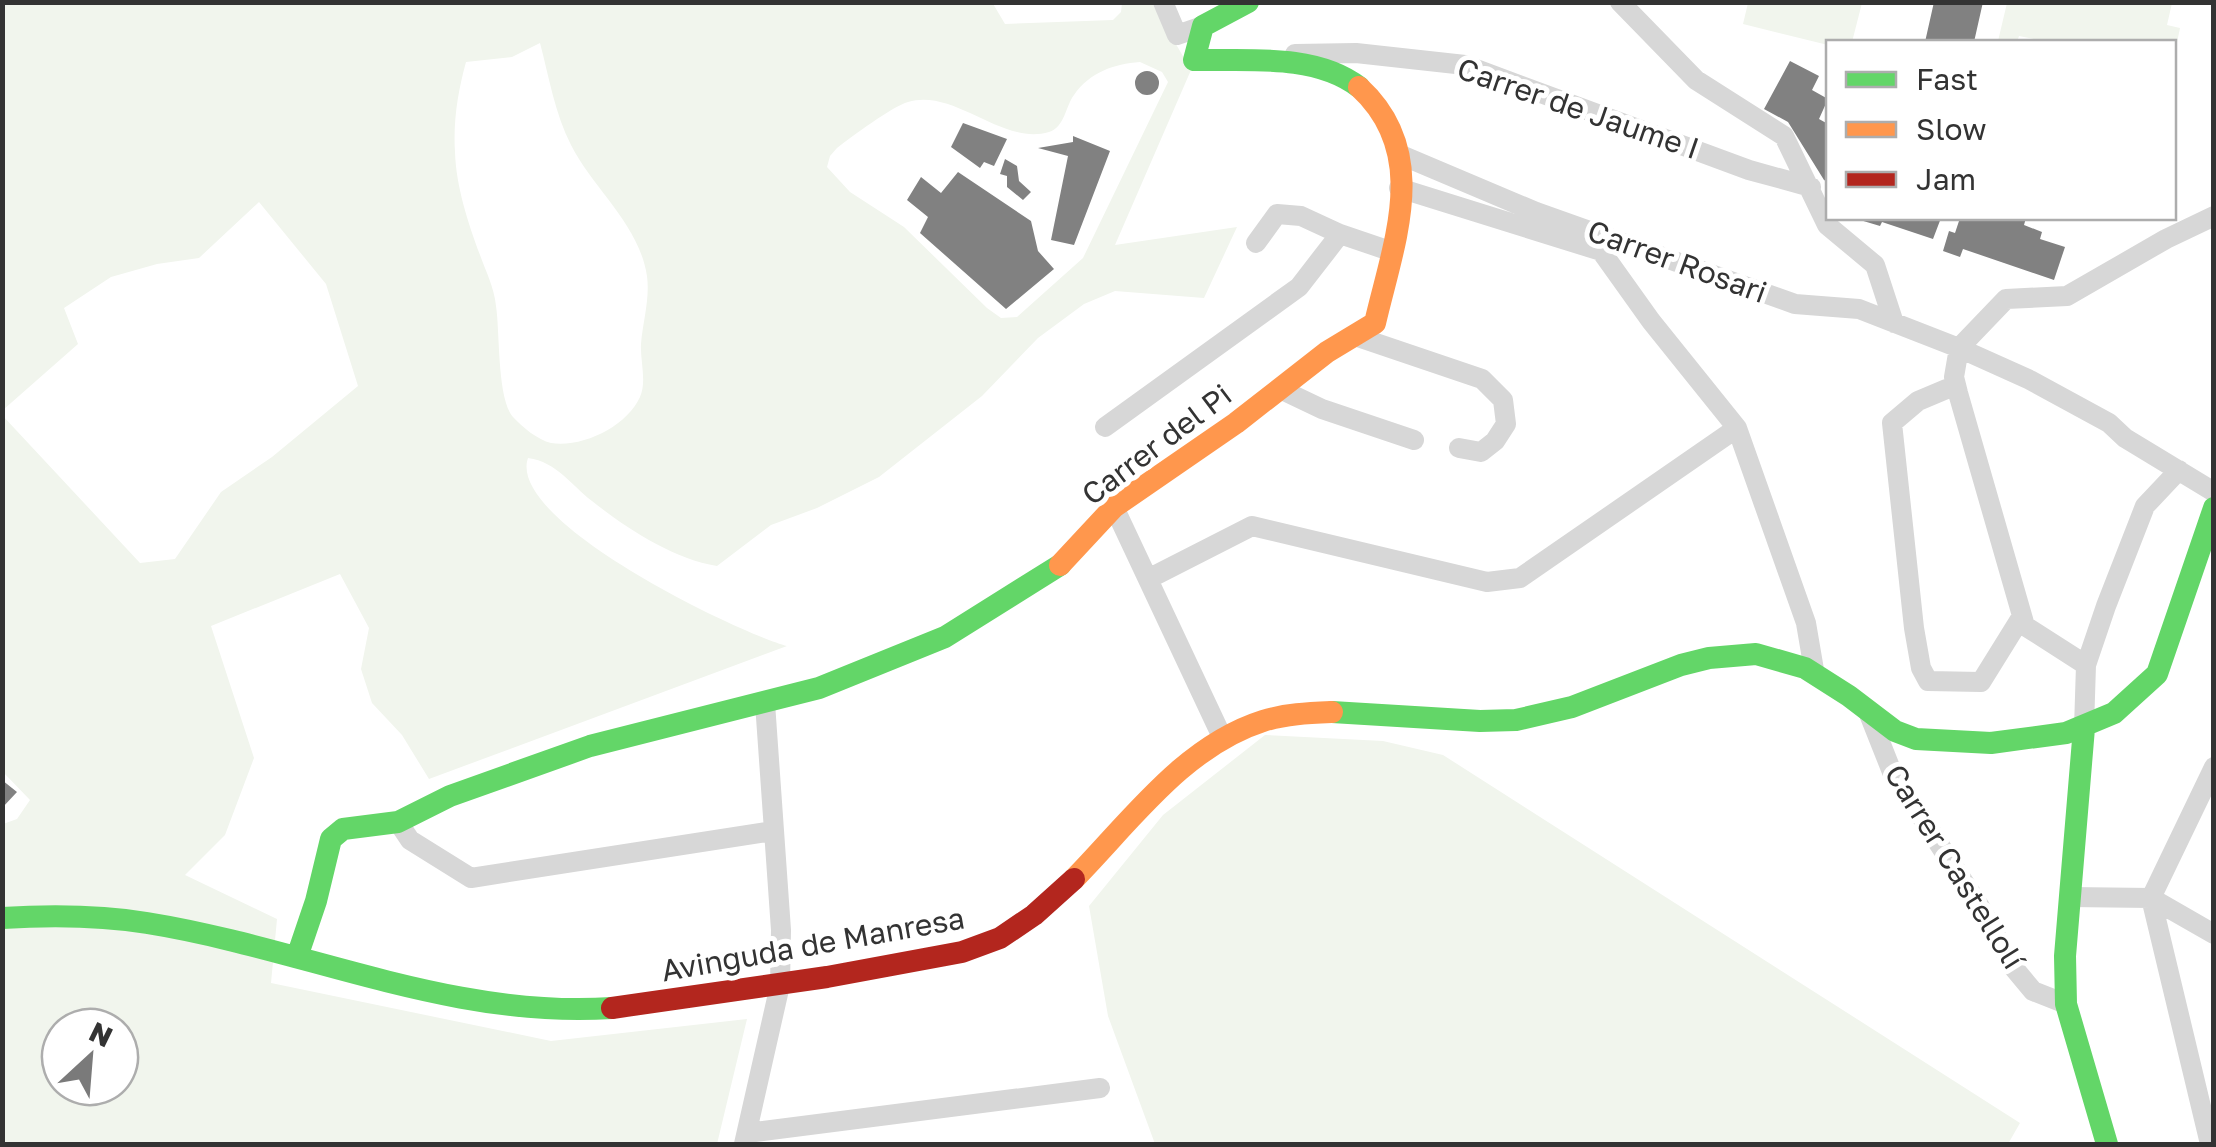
<svg xmlns="http://www.w3.org/2000/svg" width="2216" height="1147" viewBox="0 0 2216 1147" font-family="'Golos Text',sans-serif">
  <style>
    .green { fill: #f1f5ed; fill-rule: evenodd }
    .building { fill: #818181 }
    .lines { fill: none; stroke-linecap: round; stroke-linejoin: round }
    .street { stroke: #d7d7d7; stroke-width: 20 }
    .fast { stroke: #63d668; stroke-width: 22 }
    .slow { stroke: #ff974d; stroke-width: 22 }
    .jam { stroke: #b3261e; stroke-width: 22 }
    .labels { text-anchor: middle; stroke-width: 10; stroke-linejoin: round; paint-order: stroke }
    .street-label { font-size: 30px; fill: #333; stroke: #fff }
  </style>
  <rect width="100%" height="100%" fill="#fff"/>
  <path class="green" d="M 992,2 L 1005,24 L 1113,20 L 1121,12 L 1122,3 L 1152,3 L 1191,70 L 1115,245 L 1237,227 L 1204,298 L 1115,291 L 1084,304 L 1038,338 L 982,396 L 879,477 L 817,508 L 771,525 L 717,566 C 673,559 626,528 592,501 C 571,485 557,462 528,458 C 506,521 736,632 787,646 L 429,779 L 402,735 L 372,703 L 361,669 L 369,628 L 340,574 L 211,626 L 254,758 L 225,835 L 185,875 L 277,919 L 271,983 L 551,1041 L 747,1019 L 717,1144 L 3,1144 L 3,824 L 17,819 L 30,800 L 3,772 L 2,415 L 140,563 L 175,559 L 221,492 L 272,457 L 358,386 L 326,284 L 259,202 L 199,258 L 157,264 L 111,277 L 64,308 L 78,344 L 3,410 L 3,3 ZM 540,43 C 549,77 555,114 571,145 C 594,190 639,224 647,276 C 650,299 643,321 641,344 C 640,361 647,381 640,397 C 627,426 583,448 551,443 C 538,440 522,427 513,417 C 497,399 500,332 496,306 C 494,287 486,272 480,255 C 468,223 456,186 455,152 C 453,121 458,91 466,62 L 512,57 ZM 1140,62 L 1162,72 L 1168,82 L 1083,258 L 1017,317 L 1001,318 L 987,308 L 904,227 L 850,192 L 827,167 L 830,156 L 837,148 C 851,137 893,106 908,102 C 955,88 1002,146 1049,132 C 1065,127 1065,107 1074,95 C 1090,72 1114,64 1140,62 ZM 60,1027 L 120,1027 L 120,1087 L 60,1087 Z
    M 1748,3 L 1748,2 L 1862,3 L 1852,42 L 1828,42 L 1828,45 L 1743,24 Z
    M 2007,3 L 2172,3 L 2167,25 L 2180,28 L 2174,57 L 2174,42 L 2048,42 L 2019,36 L 2017,42 L 1998,41 Z
    M 1265,735 L 1383,741 L 1443,755 L 2020,1123 L 2008,1144 L 1155,1144 L 1108,1016 L 1089,906 L 1163,815 Z"/>
  <path class="building" d="M 1934,2 L 1983,2 L 1974,42 L 1925,42 Z
    M 1790,61 L 1819,76 L 1812,90 L 1828,99 L 1819,119 L 1828,124 L 1828,182 L 1824,180 L 1788,122 L 1764,109 Z
    M1135 83a12 12 0 1 1 24 0a12 12 0 1 1-24 0Z
    M 963,123 L 1007,139 L 994,166 L 984,162 L 980,168 L 951,147 Z
    M 1073,136 L 1110,151 L 1074,245 L 1051,240 L 1068,156 L 1038,148 L 1073,142 Z
    M 1005,159 L 1017,166 L 1019,181 L 1031,192 L 1023,200 L 1007,187 L 1007,176 L 1000,174 Z
    M 958,172 L 1031,221 L 1038,251 L 1054,269 L 1006,309 L 920,233 L 928,217 L 907,200 L 921,177 L 941,193 Z
    M 1862,218 L 1941,218 L 1933,239 L 1882,222 L 1880,226 L 1860,220 Z
    M 1960,218 L 2026,218 L 2024,225 L 2042,232 L 2040,239 L 2065,247 L 2054,280 L 1963,249 L 1960,257 L 1943,251 L 1949,231 L 1955,233 Z
    M 2,780 L 17,792 L 2,808 Z"/>
  <g class="lines">
    <path class="street" d="M 1163,2 L 1177,35 L 1203,26
      M 1620,2 L 1696,80 L 1784,136 L 1827,225 L 1875,265 L 1894,323
      M 1295,54 L 1356,53 L 1465,65 L 1749,170 L 1811,187
      M 1401,155 L 1536,212 L 1795,304 L 1859,309 L 1959,348 L 2030,380 L 2109,423 L 2125,438 L 2214,492
      M 1399,188 L 1601,251 L 1651,321 L 1737,428 L 1806,623 L 1814,670
      M 1256,243 L 1277,214 L 1301,216 L 1340,234
      M 1355,336 L 1482,379 L 1503,400 L 1506,424 L 1495,441 L 1481,452 L 1459,448
      M 1959,348 L 1954,377 L 1958,393 L 2025,626 L 2086,665
      M 1959,348 L 2006,299 L 2067,296 L 2166,239 L 2214,216
      M 1956,385 L 1918,401 L 1892,423 L 1914,628 L 1921,668 L 1928,681 L 1981,682 L 2022,616
      M 1280,389 L 1322,409 L 1414,440
      M 1105,427 L 1299,287 L 1340,234 L 1390,251
      M 1114,507 L 1223,739
      M 1148,579 L 1252,526 L 1487,582 L 1520,578 L 1737,428
      M 1869,714 L 1892,772 L 1980,907 L 2013,967 L 2033,991 L 2066,1004
      M 2084,728 L 2086,665 L 2106,606 L 2145,506 L 2179,470
      M 398,822 L 410,840 L 471,878 L 773,831
      M 2070,897 L 2151,898 L 2214,934
      M 747,1133 L 1100,1088
      M 744,1144 L 780,985 L 781,930 L 765,703
      M 2210,1144 L 2151,898 L 2214,767"/>
    <path class="fast" d="M 1248,2 L 1203,26 L 1194,60 C 1246,61 1315,53 1359,87
      M 1332,712 L 1480,721 L 1516,720 L 1572,707 L 1681,665 L 1709,658 L 1756,654 L 1805,668 L 1849,696 L 1895,731 L 1916,739 L 1991,743 L 2066,733 L 2114,713 L 2157,674 L 2214,508
      M 2084,728 L 2065,956 L 2066,1004 L 2107,1144
      M 2,918 C 51,915 98,915 147,923 C 303,948 451,1019 612,1008
      M 297,957 L 316,901 L 331,839 L 343,829 L 398,822 L 450,796 L 590,746 L 819,688 L 945,637 L 1060,565"/>
    <path class="slow" d="M 1060,565 L 1114,507 L 1236,423 L 1327,352 L 1375,323 C 1394,241 1431,153 1359,87
      M 1074,879 C 1130,822 1184,746 1263,721 C 1285,714 1309,713 1332,712"/>
    <path class="jam" d="M 612,1008 L 827,977 L 962,952 L 1000,938 L 1034,915 L 1074,879"/>
  </g>
  <g class="labels">
    <g class="street-label">
      <text transform="translate(1578 109) rotate(19)" y="10">Carrer de Jaume I</text>
      <text transform="translate(1677 262) rotate(20)" y="10">Carrer Rosari</text>
      <text transform="translate(1157 445) rotate(-37)" y="10">Carrer del Pi</text>
      <text transform="translate(1954 867) rotate(58)" y="10">Carrer Castellolí</text>
      <text transform="translate(813 945) rotate(-10)" y="10">Avinguda de Manresa</text>
    </g>
  </g>
  <rect width="2216" height="1147" fill="none" stroke="#333333" stroke-width="10"/>
  <rect x="1826" y="40" width="350" height="180" fill="#ffffff" stroke="#adadad" stroke-width="2.5"/>
  <rect x="1846" y="72" width="50" height="15" fill="#63d668" stroke="#adadad" stroke-width="2.5"/>
  <text x="1916" y="90" font-size="30" fill="#333333">Fast</text>
  <rect x="1846" y="122" width="50" height="15" fill="#ff974d" stroke="#adadad" stroke-width="2.5"/>
  <text x="1916" y="140" font-size="30" fill="#333333">Slow</text>
  <rect x="1846" y="172" width="50" height="15" fill="#b3261e" stroke="#adadad" stroke-width="2.5"/>
  <text x="1916" y="190" font-size="30" fill="#333333">Jam</text>
  <g transform="translate(90 1057) rotate(26)"><circle r="48" fill="#ffffff" stroke="#adadad" stroke-width="2.5"/>
  <path d="M0-8L18 38L0 25L-18 38Z" fill="#7a7a7a"/>
  <text y="-15" font-size="28" font-weight="bold" text-anchor="middle" fill="#333333">N</text>
  </g>
</svg>
